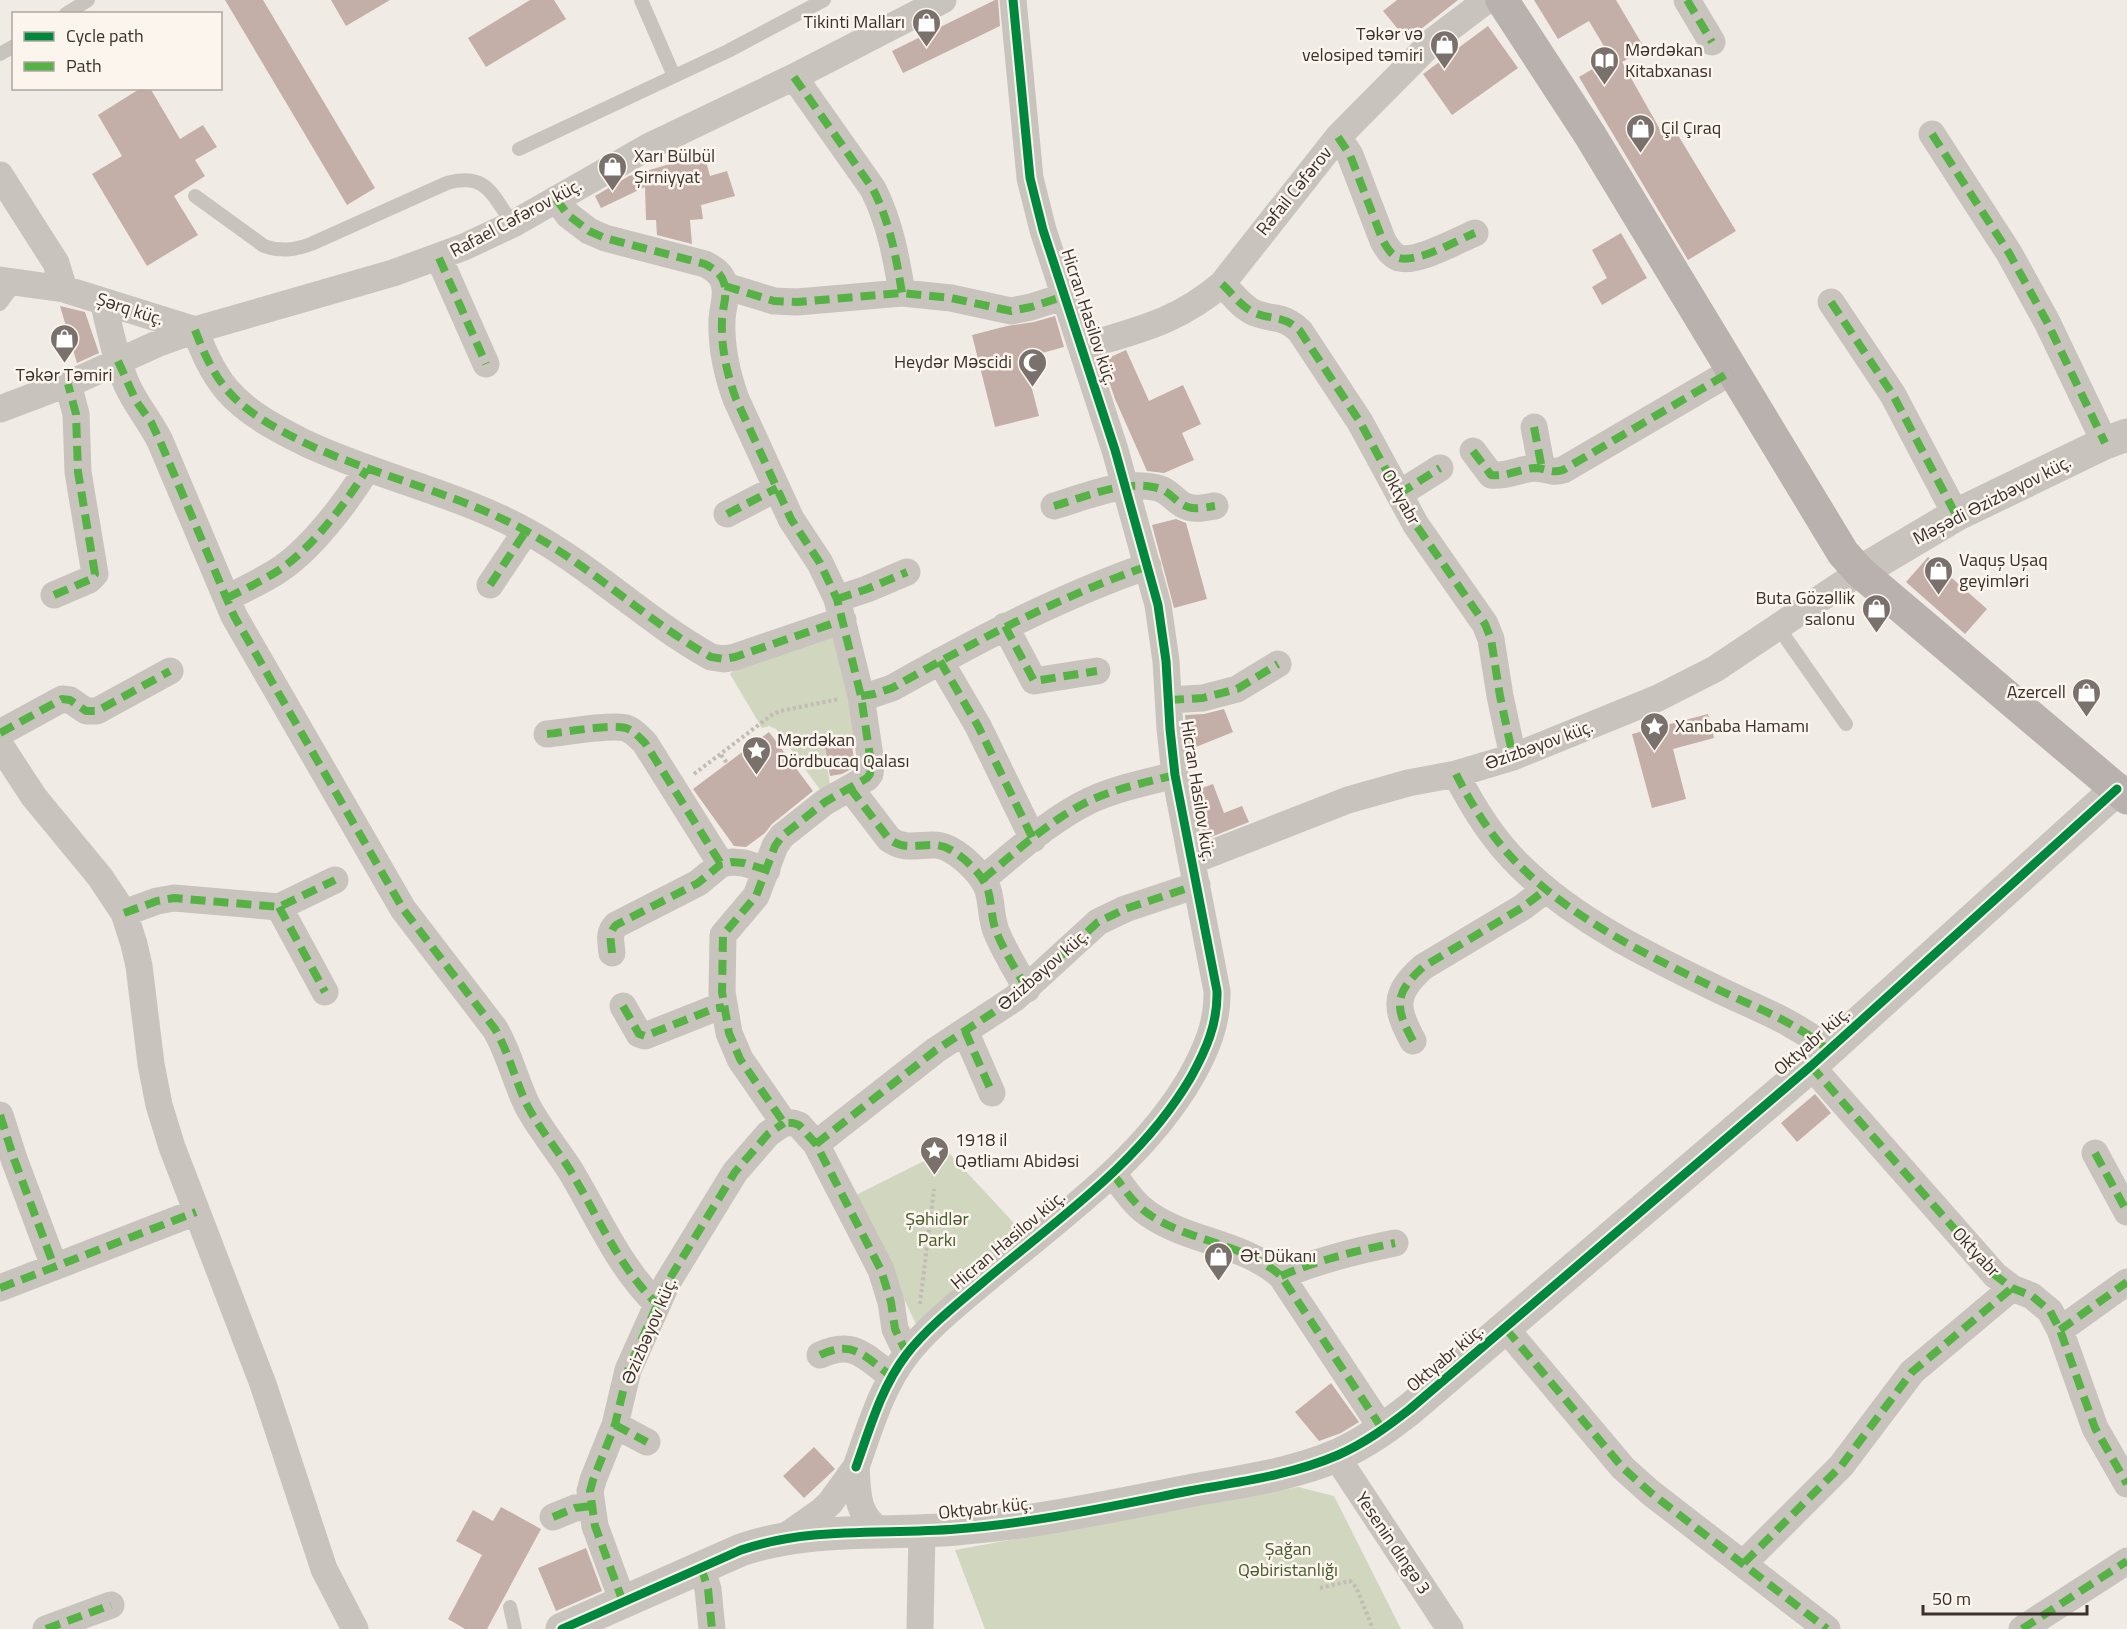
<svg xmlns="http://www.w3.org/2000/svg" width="2127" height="1629" viewBox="0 0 2127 1629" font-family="'Titillium Web',sans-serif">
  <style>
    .green { fill: #d1d6bf }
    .building { fill: #c3afa7 }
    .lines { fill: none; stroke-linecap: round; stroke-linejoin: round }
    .path { stroke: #c2bbb6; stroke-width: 4; stroke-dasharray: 3 3; stroke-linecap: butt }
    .service { stroke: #c9c3be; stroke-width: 14 }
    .minor { stroke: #c9c3be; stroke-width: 27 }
    .tertiary { stroke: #c9c3be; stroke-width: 33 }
    .primary { stroke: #b8b1ad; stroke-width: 33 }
    .quiet { stroke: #57b246; stroke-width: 8; stroke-dasharray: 15 8; stroke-linecap: butt }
    .cycleway-casing { stroke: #fbf5ee; stroke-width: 13 }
    .cycleway { stroke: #00873e; stroke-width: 9 }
    .labels { text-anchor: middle; stroke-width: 5; stroke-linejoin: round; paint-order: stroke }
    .poi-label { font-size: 18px; fill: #3b302b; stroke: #fbf5ee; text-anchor: start }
    .street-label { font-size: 18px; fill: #3b302b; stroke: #fbf5ee }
    .park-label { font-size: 18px; fill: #4a5a2e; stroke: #fbf5ee }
  </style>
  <rect width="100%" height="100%" fill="#f0ebe5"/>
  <path class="green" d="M 836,630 L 858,737 L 824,742 L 830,785 L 821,791 L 776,729 L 769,726 L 762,728 L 730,674 L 740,663 Z
    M 946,1150 L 1025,1235 L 917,1326 L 854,1196 Z
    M 1298,1487 L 1334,1496 L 1401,1629 L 985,1629 L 955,1550 Z"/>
  <path class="building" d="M 225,0 L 263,0 L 375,188 L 347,205 Z
    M 331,0 L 390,0 L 346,26 Z
    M 530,0 L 554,0 L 566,19 L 486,67 L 468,38 Z
    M 995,0 L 998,0 L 1000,26 L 903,73 L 892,51 Z
    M 1397,0 L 1458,0 L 1407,40 L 1383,11 Z
    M 1534,0 L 1616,0 L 1645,49 L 1622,62 L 1662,133 L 1673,127 L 1736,231 L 1688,260 L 1579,77 L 1611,58 L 1589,21 L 1558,39 Z
    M 1488,26 L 1518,68 L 1452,115 L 1423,74 Z
    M 141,88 L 150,88 L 180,139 L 203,125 L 217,147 L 195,160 L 205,176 L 174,196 L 198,235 L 147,266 L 92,174 L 122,156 L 98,115 Z
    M 704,154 L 710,176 L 727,171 L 735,196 L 701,205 L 703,219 L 690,220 L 692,244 L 657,235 L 656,220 L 646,220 L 645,187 L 601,208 L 595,196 L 629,176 Z
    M 1621,233 L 1647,278 L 1602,305 L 1592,287 L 1607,278 L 1592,250 Z
    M 60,306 L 85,312 L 99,353 L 77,363 Z
    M 1055,316 L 1064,347 L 1024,358 L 1039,416 L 995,427 L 972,335 L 1007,326 L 1034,322 Z
    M 1126,350 L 1149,401 L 1183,385 L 1201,424 L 1182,433 L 1194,460 L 1164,473 L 1147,471 L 1115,399 L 1102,361 Z
    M 1176,519 L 1186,523 L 1207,599 L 1174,608 L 1152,525 Z
    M 1928,557 L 1987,609 L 1965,634 L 1906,582 Z
    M 1224,709 L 1233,732 L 1191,749 L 1187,740 L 1185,715 L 1204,714 Z
    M 1708,714 L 1714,738 L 1673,749 L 1686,799 L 1652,808 L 1632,734 Z
    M 769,732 L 813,791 L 772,824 L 765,833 L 746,847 L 734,846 L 693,789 Z
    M 851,738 L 855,767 L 842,774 L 830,776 L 824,742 Z
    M 1213,784 L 1224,813 L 1242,806 L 1249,822 L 1206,839 L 1201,826 L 1194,791 Z
    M 1815,1094 L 1831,1113 L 1797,1142 L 1781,1123 Z
    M 1331,1383 L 1359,1422 L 1341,1433 L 1319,1441 L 1295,1412 Z
    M 814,1447 L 835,1469 L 804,1498 L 783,1476 Z
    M 501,1507 L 541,1529 L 487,1629 L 465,1629 L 448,1619 L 482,1555 L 456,1541 L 473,1510 L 493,1521 Z
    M 586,1548 L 602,1591 L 556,1611 L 538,1568 Z"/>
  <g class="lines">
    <path class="path" d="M 721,755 L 727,763
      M 694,774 L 773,714 L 781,711 L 839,699
      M 920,1304 L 934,1189
      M 1320,1588 L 1350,1581 L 1356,1587 L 1373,1629"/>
    <path class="service" d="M 641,0 L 674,76
      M 66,14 L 88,0
      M 0,54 L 14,46
      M 519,149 L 728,51 L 824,0
      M 195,196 L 264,246 C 281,252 294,250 311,244 L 447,183 C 487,172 492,195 513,224
      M 0,304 L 16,283
      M 1778,627 L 1846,724
      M 510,1607 L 515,1629"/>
    <path class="minor" d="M 1687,0 L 1712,42
      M 794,77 L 873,189 C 890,223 896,256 902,293
      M 1932,134 L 2009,253 L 2047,322 L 2105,443
      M 1338,137 L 1350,155 L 1383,241 C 1387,248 1391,255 1399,258 C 1418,263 1458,240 1475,233
      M 0,175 L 56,263 L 64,289
      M 556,199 L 568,215 L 589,231 L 605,238 L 705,264 C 714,269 721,273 724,283 C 728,295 722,309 722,321 C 721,348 727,374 736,399 L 791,519 L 820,563 L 837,599 L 861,696 L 871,763 L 870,774 L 867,778 L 825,802 L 782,836 L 775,846 L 756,896 L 723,935 L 722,992 L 729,1033 L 740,1059 L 784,1123 L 793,1123 L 799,1125 L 816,1144 L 881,1270 L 891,1302 L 895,1329 L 907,1354
      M 439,258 L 486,364
      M 0,280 L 64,289 L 195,330 C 203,351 212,372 227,390 C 248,414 277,429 305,443 C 377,477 458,493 528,532 C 593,568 647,621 711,657 L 724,659 L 735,657 L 843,620
      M 1222,284 C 1232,293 1242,308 1255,313 C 1275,321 1282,314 1300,331 L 1360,422 L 1416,525 L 1485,624 L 1491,639 L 1500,696 L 1513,757
      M 725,286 L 774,301 L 797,302 L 902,293 L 951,298 L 1011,311 L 1031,307 L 1065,296
      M 103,301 C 110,329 115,358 127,385 C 136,405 150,421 160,441 L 234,616 L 403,909 L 495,1029 C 509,1053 515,1080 527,1105 C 539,1128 556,1148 570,1170 C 598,1216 618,1266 657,1304
      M 1831,302 L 1893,395 L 1956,515
      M 1082,347 C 1137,330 1176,323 1222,284 L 1338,137 L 1434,40 L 1487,0
      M 0,409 L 82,378 L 159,343 L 195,330 L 393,273 L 464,247 L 513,224 L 648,147 L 794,77 L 943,0
      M 1534,427 L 1542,469
      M 1473,451 L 1491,475 C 1507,477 1519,469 1535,468 C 1546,468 1551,474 1563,470 L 1732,371
      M 1399,494 L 1440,468
      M 1054,506 C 1085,497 1120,481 1153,487 C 1172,490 1174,503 1188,507 C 1196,510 1207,507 1215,506
      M 727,514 L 777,488
      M 490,585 L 526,531
      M 54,595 L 89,580 L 95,574 L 78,472 L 76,414 L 68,384
      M 227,598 C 243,590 260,582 276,572 C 310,551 346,503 367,469
      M 837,599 L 867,589 L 907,572
      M 1005,626 L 1034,681 L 1097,671
      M 940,661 L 978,726 L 1033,839
      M 861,696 L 874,694 L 892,688 C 974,642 1058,597 1148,566
      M 1169,700 L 1203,698 L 1237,689 L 1278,664
      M 0,733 L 62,699 L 70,700 L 86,711 L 97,711 L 170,671
      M 547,734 C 567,732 609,724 626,728 C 634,731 639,737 645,743 L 721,864
      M 0,745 L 34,797 L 100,877 L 124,913 L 134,944 L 139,966 L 151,1064 L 159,1105 L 172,1147 L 263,1384 L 324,1569 L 355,1629
      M 1456,774 C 1472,806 1494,841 1521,867 C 1576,921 1647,955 1717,989 C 1754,1007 1796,1022 1828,1050
      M 850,788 L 889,839 C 910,855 930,837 951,850 C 965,858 983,875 988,890 C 992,904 991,918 996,931 C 1004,951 1016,970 1027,989
      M 1192,861 L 1348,800 L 1408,783 L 1456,774 L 1513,757 L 1658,698 L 1715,669 L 1860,572
      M 983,879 C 1017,851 1051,819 1091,800 C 1118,788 1147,782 1175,775
      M 279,907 L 325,992
      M 124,913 L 157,901 L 174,898 L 279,907 L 335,880
      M 612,953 C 611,942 608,933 616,925 L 698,883 L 721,864 L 732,862 L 744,863 L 767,870
      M 623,1006 L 639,1034 L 645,1036 L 713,1009 L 724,1007
      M 965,1031 L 992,1093
      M 1413,1041 C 1395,1008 1393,994 1423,967 L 1523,907 L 1545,890
      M 1811,1066 L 1995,1275 L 2012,1288 L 2032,1296 L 2050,1311 L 2060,1330 L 2095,1428 L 2127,1484
      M 0,1115 L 14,1159 L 54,1266
      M 816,1144 L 936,1050 L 1015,998 L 1098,922 L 1125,909 L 1197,885
      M 2095,1153 L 2127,1212
      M 1113,1174 C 1124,1188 1134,1205 1150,1215 C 1190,1242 1244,1243 1281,1276 L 1383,1430
      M 1281,1276 C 1318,1260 1355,1251 1395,1243
      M 0,1288 L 196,1212
      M 1506,1329 L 1623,1468 L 1651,1493 L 1827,1629
      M 2060,1330 L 2127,1282
      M 820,1355 C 854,1339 865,1357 891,1376
      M 615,1425 L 647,1442
      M 1336,1456 L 1450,1629
      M 856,1467 C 870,1428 881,1388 906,1355 C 927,1328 956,1305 982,1283 C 1056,1220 1141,1163 1191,1077 C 1206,1050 1218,1023 1217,991 L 1175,775 L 1170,729 L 1166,661 L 1158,605 L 1115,450 L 1043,230 L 1030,178 L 1013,0
      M 553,1517 L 575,1508 L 591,1506
      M 783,1538 L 820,1512 L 830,1503 L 856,1467 C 858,1495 856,1513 880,1531
      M 1744,1563 L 1841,1466 L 1912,1372 L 2012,1288
      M 701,1567 L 708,1589 L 712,1629
      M 623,1602 L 595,1526 L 590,1491 L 593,1480 L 615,1425 L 628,1370 L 667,1283 L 735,1172 L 768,1134 L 784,1123
      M 46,1629 L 111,1605
      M 920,1629 L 922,1531
      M 2022,1629 L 2127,1561"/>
    <path class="tertiary" d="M 1860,572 L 1956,515 L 2105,443 L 2127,435
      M 562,1629 L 741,1550 C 811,1526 884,1535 956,1529 C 1035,1523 1112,1506 1189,1491 C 1238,1482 1292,1475 1338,1455 C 1365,1443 1387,1427 1410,1409 L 1811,1066 L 2117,789"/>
    <path class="primary" d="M 1502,0 L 1590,135 L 1843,553 L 1860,572 L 2127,798"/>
    <path class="quiet" d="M 1687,0 L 1712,42
      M 794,77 L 873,189 C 890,223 896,256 902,293
      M 1932,134 L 2009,253 L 2047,322 L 2105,443
      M 1338,137 L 1350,155 L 1383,241 C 1387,248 1391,255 1399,258 C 1418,263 1458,240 1475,233
      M 556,199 L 568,215 L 589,231 L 605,238 L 705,264 C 714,269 721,273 724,283 C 728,295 722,309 722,321 C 721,348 727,374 736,399 L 791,519 L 820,563 L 837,599 L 861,696 L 871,763 L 870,774 L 867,778 L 825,802 L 782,836 L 775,846 L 756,896 L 723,935 L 722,992 L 729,1033 L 740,1059 L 784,1123 L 793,1123 L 799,1125 L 816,1144 L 881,1270 L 891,1302 L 895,1329 L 907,1354
      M 439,258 L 486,364
      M 1222,284 C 1232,293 1242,308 1255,313 C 1275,321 1282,314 1300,331 L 1360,422 L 1416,525 L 1485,624 L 1491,639 L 1500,696 L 1513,757
      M 725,286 L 774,301 L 797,302 L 902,293 L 951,298 L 1011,311 L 1031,307 L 1065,296
      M 1831,302 L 1893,395 L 1956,515
      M 195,330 C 203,351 212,372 227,390 C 248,414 277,429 305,443 C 377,477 458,493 528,532 C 593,568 647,621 711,657 L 724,659 L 735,657 L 843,620
      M 118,361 L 136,401 L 151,422 L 160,441 L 234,616 L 403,909 L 495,1029 C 509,1053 515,1080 527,1105 C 539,1128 556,1148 570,1170 C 598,1216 618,1266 657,1304
      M 1534,427 L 1542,469
      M 1473,451 L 1491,475 C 1507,477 1519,469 1535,468 C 1546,468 1551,474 1563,470 L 1732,371
      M 1399,494 L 1440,468
      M 1054,506 C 1085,497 1120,481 1153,487 C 1172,490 1174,503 1188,507 C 1196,510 1207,507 1215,506
      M 727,514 L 777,488
      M 490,585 L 526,531
      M 54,595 L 89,580 L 95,574 L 78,472 L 76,414 L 68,384
      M 227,598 C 243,590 260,582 276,572 C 310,551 346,503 367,469
      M 837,599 L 867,589 L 907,572
      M 1005,626 L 1034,681 L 1097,671
      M 940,661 L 978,726 L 1033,839
      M 861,696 L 874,694 L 892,688 C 974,642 1058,597 1148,566
      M 1169,700 L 1203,698 L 1237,689 L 1278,664
      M 0,733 L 62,699 L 70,700 L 86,711 L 97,711 L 170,671
      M 547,734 C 567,732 609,724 626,728 C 634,731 639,737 645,743 L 721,864
      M 1456,774 C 1472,806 1494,841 1521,867 C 1576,921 1647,955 1717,989 C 1754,1007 1796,1022 1828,1050
      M 850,788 L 889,839 C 910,855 930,837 951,850 C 965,858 983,875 988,890 C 992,904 991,918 996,931 C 1004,951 1016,970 1027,989
      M 983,879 C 1017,851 1051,819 1091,800 C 1118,788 1147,782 1175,775
      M 279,907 L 325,992
      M 124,913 L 157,901 L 174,898 L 279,907 L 335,880
      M 612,953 C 611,942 608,933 616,925 L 698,883 L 721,864 L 732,862 L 744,863 L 767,870
      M 623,1006 L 639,1034 L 645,1036 L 713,1009 L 724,1007
      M 965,1031 L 992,1093
      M 1413,1041 C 1395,1008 1393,994 1423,967 L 1523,907 L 1545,890
      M 1811,1066 L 1995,1275 L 2012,1288 L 2032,1296 L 2050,1311 L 2060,1330 L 2095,1428 L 2127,1484
      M 0,1115 L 14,1159 L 54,1266
      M 816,1144 L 936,1050 L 1015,998 L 1098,922 L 1125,909 L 1197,885
      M 2095,1153 L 2127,1212
      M 1113,1174 C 1124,1188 1134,1205 1150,1215 C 1190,1242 1244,1243 1281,1276 L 1383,1430
      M 1281,1276 C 1318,1260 1355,1251 1395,1243
      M 0,1288 L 196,1212
      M 1506,1329 L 1623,1468 L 1651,1493 L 1827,1629
      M 2060,1330 L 2127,1282
      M 820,1355 C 854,1339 865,1357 891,1376
      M 615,1425 L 647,1442
      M 553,1517 L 575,1508 L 591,1506
      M 1744,1563 L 1841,1466 L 1912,1372 L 2012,1288
      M 701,1567 L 708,1589 L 712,1629
      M 623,1602 L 595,1526 L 590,1491 L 593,1480 L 615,1425 L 628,1370 L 667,1283 L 735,1172 L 768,1134 L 784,1123
      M 46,1629 L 111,1605
      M 2022,1629 L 2127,1561"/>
    <defs>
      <path id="cycleway" d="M 856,1467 C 870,1428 881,1388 906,1355 C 927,1328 956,1305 982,1283 C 1056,1220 1141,1163 1191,1077 C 1206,1050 1218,1023 1217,991 L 1175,775 L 1170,729 L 1166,661 L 1158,605 L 1115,450 L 1043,230 L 1030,178 L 1013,0
        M 562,1629 L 741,1550 C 811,1526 884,1535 956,1529 C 1035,1523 1112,1506 1189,1491 C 1238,1482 1292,1475 1338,1455 C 1365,1443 1387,1427 1410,1409 L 1811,1066 L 2117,789"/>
    </defs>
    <use href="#cycleway" class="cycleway-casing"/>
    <use href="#cycleway" class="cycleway"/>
  </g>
  <defs>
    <symbol id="shop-pin" viewBox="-11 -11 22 30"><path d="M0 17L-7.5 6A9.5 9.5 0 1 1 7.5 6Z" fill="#7a716c" stroke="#fbf5ee"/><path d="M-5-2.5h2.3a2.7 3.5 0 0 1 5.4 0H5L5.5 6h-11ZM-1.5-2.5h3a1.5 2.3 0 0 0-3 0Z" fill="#fff"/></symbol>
    <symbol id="library-pin" viewBox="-11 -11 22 30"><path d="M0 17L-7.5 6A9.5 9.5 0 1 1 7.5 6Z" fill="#7a716c" stroke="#fbf5ee"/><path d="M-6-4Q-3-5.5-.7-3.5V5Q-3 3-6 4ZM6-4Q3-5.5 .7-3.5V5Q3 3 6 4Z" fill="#fff"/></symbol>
    <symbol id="mosque-pin" viewBox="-11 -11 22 30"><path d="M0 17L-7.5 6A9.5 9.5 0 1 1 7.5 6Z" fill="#7a716c" stroke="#fbf5ee"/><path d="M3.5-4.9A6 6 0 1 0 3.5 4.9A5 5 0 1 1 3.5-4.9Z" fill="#fff"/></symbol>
    <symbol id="sight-pin" viewBox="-11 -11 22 30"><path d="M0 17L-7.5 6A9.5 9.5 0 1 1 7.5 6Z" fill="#7a716c" stroke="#fbf5ee"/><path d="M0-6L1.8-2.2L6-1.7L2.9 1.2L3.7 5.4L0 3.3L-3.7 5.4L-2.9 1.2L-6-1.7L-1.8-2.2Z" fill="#fff"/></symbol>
  </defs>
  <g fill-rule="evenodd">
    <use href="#shop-pin" x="910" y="6" width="33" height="45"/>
    <use href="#shop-pin" x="1428" y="28" width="33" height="45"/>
    <use href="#library-pin" x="1588" y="44" width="33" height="45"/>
    <use href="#shop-pin" x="1624" y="112" width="33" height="45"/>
    <use href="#shop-pin" x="596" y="150" width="33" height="45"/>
    <use href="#shop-pin" x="48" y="322" width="33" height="45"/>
    <use href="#mosque-pin" x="1016" y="346" width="33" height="45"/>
    <use href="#shop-pin" x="1922" y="554" width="33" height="45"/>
    <use href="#shop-pin" x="1860" y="592" width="33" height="45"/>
    <use href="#shop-pin" x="2070" y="676" width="33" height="45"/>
    <use href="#sight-pin" x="1638" y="710" width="33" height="45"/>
    <use href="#sight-pin" x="740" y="734" width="33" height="45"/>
    <use href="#sight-pin" x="918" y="1134" width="33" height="45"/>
    <use href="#shop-pin" x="1202" y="1240" width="33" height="45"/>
  </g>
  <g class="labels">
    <g class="poi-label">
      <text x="905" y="28" text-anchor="end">Tikinti Malları</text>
      <text x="1423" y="40" text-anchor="end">Təkər və<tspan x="1423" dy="21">velosiped təmiri</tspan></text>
      <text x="1625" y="56">Mərdəkan<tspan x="1625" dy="21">Kitabxanası</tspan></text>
      <text x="1661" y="134">Çil Çıraq</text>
      <text x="634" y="162">Xarı Bülbül<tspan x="634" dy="21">Şirniyyat</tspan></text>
      <text x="1012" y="368" text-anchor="end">Heydər Məscidi</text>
      <text x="64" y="381" text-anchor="middle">Təkər Təmiri</text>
      <text x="1959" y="566">Vaquş Uşaq<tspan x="1959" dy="21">geyimləri</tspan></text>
      <text x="1855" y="604" text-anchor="end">Buta Gözəllik<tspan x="1855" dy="21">salonu</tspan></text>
      <text x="2066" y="698" text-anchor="end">Azercell</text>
      <text x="1675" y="732">Xanbaba Hamamı</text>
      <text x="777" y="746">Mərdəkan<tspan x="777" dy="21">Dördbucaq Qalası</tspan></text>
      <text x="955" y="1146">1918 il<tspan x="955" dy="21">Qətliamı Abidəsi</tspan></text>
      <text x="1240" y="1262">Ət Dükanı</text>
    </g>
    <g class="street-label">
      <text transform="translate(1294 191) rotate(-51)" y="6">Rəfail Cəfərov</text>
      <text transform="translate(516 218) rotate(-28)" y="6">Rafael Cəfərov küç.</text>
      <text transform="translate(130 309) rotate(18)" y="6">Şərq küç.</text>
      <text transform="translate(1089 317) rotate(72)" y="6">Hicran Hasilov küç.</text>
      <text transform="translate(1401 497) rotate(61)" y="6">Oktyabr</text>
      <text transform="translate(1992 500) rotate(-27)" y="6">Məşədi Əzizbəyov küç.</text>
      <text transform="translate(1539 745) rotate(-20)" y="6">Əzizbəyov küç.</text>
      <text transform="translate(1198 791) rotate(81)" y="6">Hicran Hasilov küç.</text>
      <text transform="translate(1043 970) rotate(-41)" y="6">Əzizbəyov küç.</text>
      <text transform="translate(1812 1041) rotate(-41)" y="6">Oktyabr küç.</text>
      <text transform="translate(1008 1240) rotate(-40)" y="6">Hicran Hasilov küç.</text>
      <text transform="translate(1976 1252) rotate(47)" y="6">Oktyabr</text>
      <text transform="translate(649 1331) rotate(-67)" y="6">Əzizbəyov küç.</text>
      <text transform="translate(1445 1358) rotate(-40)" y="6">Oktyabr küç.</text>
      <text transform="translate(985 1508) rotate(-6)" y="6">Oktyabr küç.</text>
      <text transform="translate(1393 1543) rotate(56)" y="6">Yesenin dıngə 3</text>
    </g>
    <g class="park-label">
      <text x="937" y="1225">Şəhidlər<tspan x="937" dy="21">Parkı</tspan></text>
      <text x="1288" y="1555">Şağan<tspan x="1288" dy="21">Qəbiristanlığı</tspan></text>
    </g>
  </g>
  <rect x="12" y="12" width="210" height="78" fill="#fbf5ee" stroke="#aea6a0" stroke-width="1.5"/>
  <rect x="24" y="32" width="30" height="9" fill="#00873e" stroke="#aea6a0" stroke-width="1.5"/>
  <text x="66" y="42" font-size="18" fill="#3b302b">Cycle path</text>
  <rect x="24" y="62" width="30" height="9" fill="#57b246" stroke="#aea6a0" stroke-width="1.5"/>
  <text x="66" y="72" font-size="18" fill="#3b302b">Path</text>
  <path d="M1923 1605v9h164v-9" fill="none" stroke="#3b302b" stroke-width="3"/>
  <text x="1932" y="1605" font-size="18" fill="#3b302b" stroke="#fbf5ee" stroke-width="4.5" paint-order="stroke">50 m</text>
</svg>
